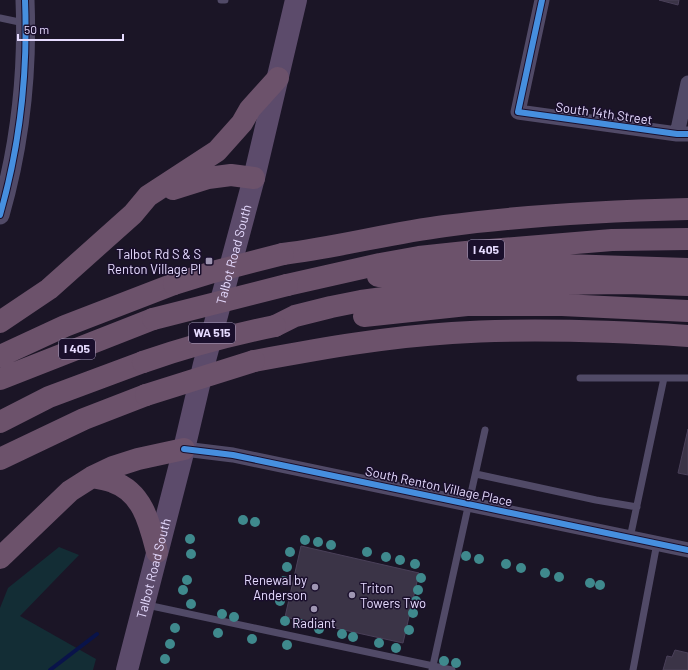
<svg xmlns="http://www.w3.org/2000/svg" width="688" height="670" viewBox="0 0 688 670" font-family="Barlow,sans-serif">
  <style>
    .green { fill: #132d35 }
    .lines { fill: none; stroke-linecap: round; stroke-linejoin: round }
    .stream { stroke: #09134a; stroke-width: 4 }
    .building { fill: #3b3447; stroke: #4a4059 }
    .service { stroke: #514a67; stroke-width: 7 }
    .minor { stroke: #514a67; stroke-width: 15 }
    .tertiary { stroke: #514a67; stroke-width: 19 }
    .primary { stroke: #5c4b6b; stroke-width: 22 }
    .motorway { stroke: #6c526b; stroke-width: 22 }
    .motorway-bridge { stroke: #6c526b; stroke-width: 22 }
    .cycleway-casing { stroke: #1a0f2c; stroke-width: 8 }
    .cycleway { stroke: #468fdf; stroke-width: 6 }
    .tree { fill: #3f898d }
    .poi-dot { fill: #9f96b3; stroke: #1a0f2c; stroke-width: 1.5 }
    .labels { text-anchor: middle; stroke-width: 3; stroke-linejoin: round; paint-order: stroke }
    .shield { fill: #1a0f2c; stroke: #a99ec0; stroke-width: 1 }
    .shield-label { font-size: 12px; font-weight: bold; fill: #e6dbff }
    .street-label { font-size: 13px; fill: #e6dbff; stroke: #1a0f2c }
    .poi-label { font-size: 13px; fill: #e6dbff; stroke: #1a0f2c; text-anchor: end }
  </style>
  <rect width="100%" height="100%" fill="#1b1526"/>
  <path class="green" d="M 59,547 L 79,555 L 20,616 L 96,659 L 93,670 L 0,670 L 0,608 L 8,588 Z"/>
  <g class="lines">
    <path class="stream" d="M 50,670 L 97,634"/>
  </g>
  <path class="building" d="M 659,0 L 679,0 L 678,5 Z
    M 688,429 L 688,475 L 678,473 Z
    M 301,546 L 419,573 L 403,643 L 285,617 Z
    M 675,650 L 688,653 L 688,670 L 663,670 L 667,656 L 672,657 Z"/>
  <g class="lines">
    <path class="service" d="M 221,0 L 225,0
      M 0,18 L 24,23
      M 580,378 L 688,378
      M 476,474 L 596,500 L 637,507
      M 630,538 L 664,378
      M 147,605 L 452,670
      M 432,670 L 485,430
      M 633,670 L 657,543"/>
    <path class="minor" d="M 542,0 L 518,112 L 677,134 L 688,134
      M 677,134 L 688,83
      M 184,449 L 233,455 L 688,550"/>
    <path class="tertiary" d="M 0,215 C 20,145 28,74 25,0"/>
    <path class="primary" id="s1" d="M 127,670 L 184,449 L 204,364 L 254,178 L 296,0"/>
    <path class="motorway" d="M 173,189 L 208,178 L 231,175 L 254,178
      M 283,254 C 338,247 391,233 445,226 C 526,215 607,211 688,209
      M 378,276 L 433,274 L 476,269 L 517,266 L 565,265 L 688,269
      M 287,285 L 380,264 L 419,257 L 466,252 L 612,240 L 688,239
      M 364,316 L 467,305 L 562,305 L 688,311
      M 0,322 L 49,289 L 133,214 L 148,196 L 217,151 L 242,123 L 250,109 L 278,78
      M 275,326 L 295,316 L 331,307 L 361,301 L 421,293 L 545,284 L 628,283 L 688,285
      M 0,356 L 65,326 L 174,284
      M 254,361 C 320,349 385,337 452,333 C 531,328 609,331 688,336
      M 0,379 L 153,319
      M 0,422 L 49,397 L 143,362
      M 0,459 L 84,419 L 146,395
      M 92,477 C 99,478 106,479 113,482 C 143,492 150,525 157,552
      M 0,558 L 70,491 L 92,477 L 113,467 L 138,459 L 184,449"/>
    <path class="motorway-bridge" d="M 174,284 L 213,272 L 283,254
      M 153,319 L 287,285
      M 143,362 C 186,347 230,335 275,326
      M 146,395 L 254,361"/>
    <defs>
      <path id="cycleway" d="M 542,0 L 518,112 L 677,134 L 688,134
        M 0,215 C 20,145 28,74 25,0
        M 184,449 L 233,455 L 688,550"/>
    </defs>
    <use href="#cycleway" class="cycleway-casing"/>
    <use href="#cycleway" class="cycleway"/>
  </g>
  <g class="tree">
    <circle cx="243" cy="520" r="5"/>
    <circle cx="255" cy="522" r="5"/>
    <circle cx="190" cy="539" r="5"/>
    <circle cx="305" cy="540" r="5"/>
    <circle cx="318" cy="542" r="5"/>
    <circle cx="331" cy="545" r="5"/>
    <circle cx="290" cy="552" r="5"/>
    <circle cx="367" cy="552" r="5"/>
    <circle cx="191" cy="554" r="5"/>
    <circle cx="466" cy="556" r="5"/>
    <circle cx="386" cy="557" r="5"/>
    <circle cx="479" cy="559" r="5"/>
    <circle cx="400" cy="560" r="5"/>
    <circle cx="415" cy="564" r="5"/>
    <circle cx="506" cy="564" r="5"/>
    <circle cx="287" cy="567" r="5"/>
    <circle cx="521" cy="568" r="5"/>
    <circle cx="545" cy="573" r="5"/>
    <circle cx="559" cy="577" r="5"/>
    <circle cx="421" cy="578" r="5"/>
    <circle cx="187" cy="580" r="5"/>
    <circle cx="284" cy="581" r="5"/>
    <circle cx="590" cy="583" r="5"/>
    <circle cx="600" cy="585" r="5"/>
    <circle cx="183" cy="590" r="5"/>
    <circle cx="418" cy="590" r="5"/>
    <circle cx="280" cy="601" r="5"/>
    <circle cx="416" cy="601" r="5"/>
    <circle cx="191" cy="604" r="5"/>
    <circle cx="413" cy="613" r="5"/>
    <circle cx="222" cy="614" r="5"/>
    <circle cx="234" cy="617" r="5"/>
    <circle cx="285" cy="621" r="5"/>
    <circle cx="300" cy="624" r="5"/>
    <circle cx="175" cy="628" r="5"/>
    <circle cx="319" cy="629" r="5"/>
    <circle cx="409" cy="630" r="5"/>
    <circle cx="218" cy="633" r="5"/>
    <circle cx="342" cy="634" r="5"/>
    <circle cx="353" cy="637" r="5"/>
    <circle cx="252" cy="639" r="5"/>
    <circle cx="379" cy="643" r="5"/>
    <circle cx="170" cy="644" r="5"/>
    <circle cx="287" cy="645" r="5"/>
    <circle cx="396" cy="648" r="5"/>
    <circle cx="165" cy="659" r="5"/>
    <circle cx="444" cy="661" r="5"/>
    <circle cx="456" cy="663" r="5"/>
  </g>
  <g class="poi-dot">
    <rect x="205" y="257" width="8" height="8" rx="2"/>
    <circle cx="315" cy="587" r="4"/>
    <circle cx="352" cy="595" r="4"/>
    <circle cx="314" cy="609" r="4"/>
  </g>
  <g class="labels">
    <g class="shield">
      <rect x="468" y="240" width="36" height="20" rx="3"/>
      <rect x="189" y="323" width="46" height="20" rx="3"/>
      <rect x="59" y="339" width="36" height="20" rx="3"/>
    </g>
    <g class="shield-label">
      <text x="486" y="254">I 405</text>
      <text x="212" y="337">WA 515</text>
      <text x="77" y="353">I 405</text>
    </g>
    <g class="street-label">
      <text transform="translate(604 113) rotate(8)" y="5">South 14th Street</text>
      <text dy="5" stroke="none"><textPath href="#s1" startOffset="429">Talbot Road South</textPath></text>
      <text transform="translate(439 486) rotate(12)" y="5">South Renton Village Place</text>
      <text dy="5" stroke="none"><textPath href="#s1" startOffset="105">Talbot Road South</textPath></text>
    </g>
    <g class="poi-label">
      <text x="201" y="259">Talbot Rd S &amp; S<tspan x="201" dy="15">Renton Village Pl</tspan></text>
      <text x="307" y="585">Renewal by<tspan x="307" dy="15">Anderson</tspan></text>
      <text x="360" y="593" text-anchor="start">Triton<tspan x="360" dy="15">Towers Two</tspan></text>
      <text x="314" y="628" text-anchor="middle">Radiant</text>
    </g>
  </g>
  <path d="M18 34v6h105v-6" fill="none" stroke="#e6dbff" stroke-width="2"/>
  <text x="24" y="34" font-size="12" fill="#e6dbff" stroke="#1a0f2c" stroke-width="3" paint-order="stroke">50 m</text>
</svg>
